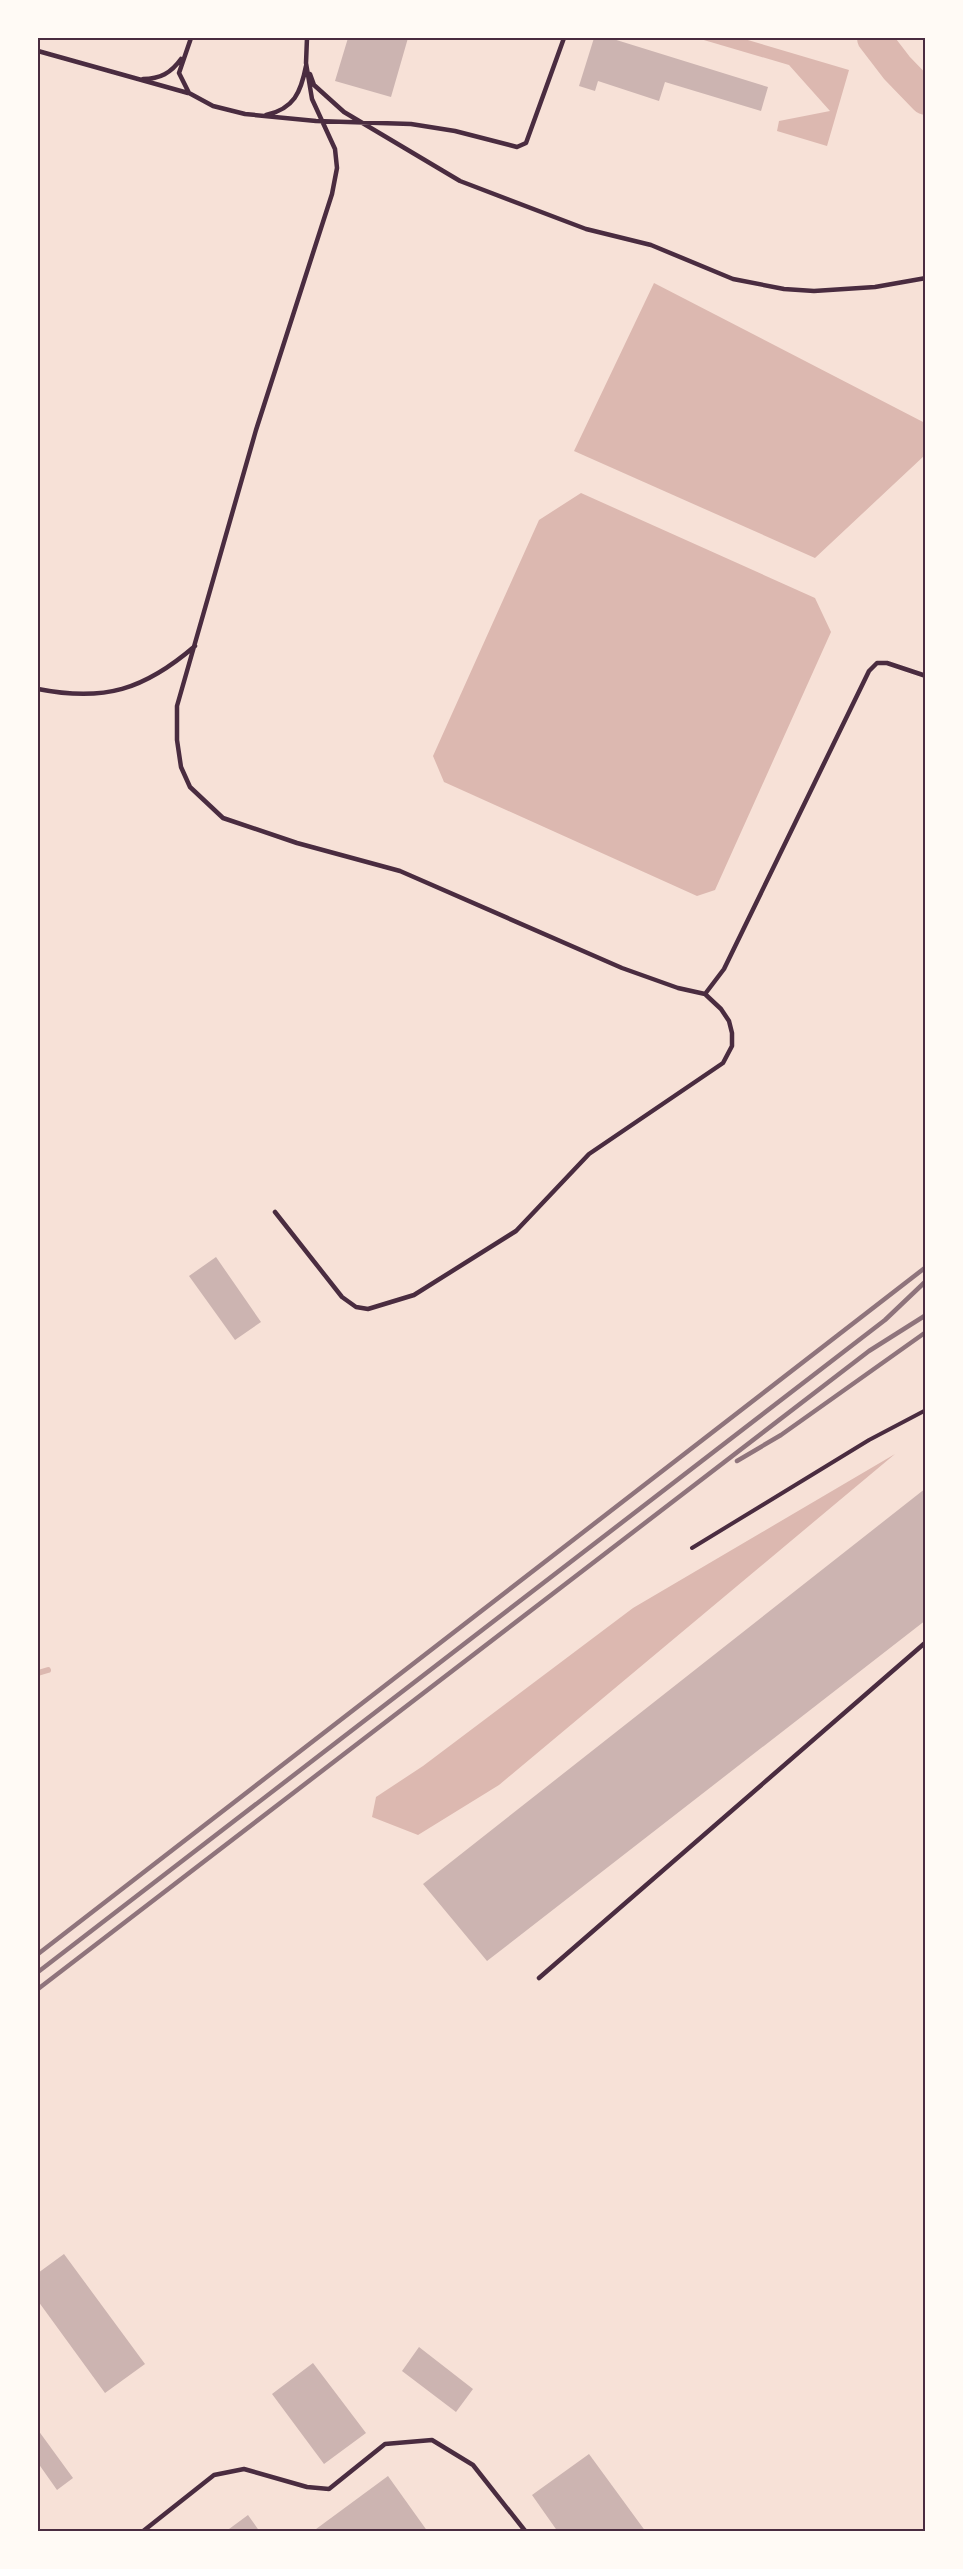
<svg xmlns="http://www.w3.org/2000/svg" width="963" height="2569" viewBox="0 0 963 2569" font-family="'Golos Text',sans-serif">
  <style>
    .water { fill: #dcb8b0 }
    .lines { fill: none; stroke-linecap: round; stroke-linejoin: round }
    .stream { stroke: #dcb8b0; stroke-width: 6 }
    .river { stroke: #dcb8b0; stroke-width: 34 }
    .building { fill: #ccb4b1 }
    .path { stroke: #4a2c40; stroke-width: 4 }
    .service { stroke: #4a2c40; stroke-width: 4.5 }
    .rail { stroke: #8f747c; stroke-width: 4.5 }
    .neatline { fill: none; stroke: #4a2c40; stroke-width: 2 }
  </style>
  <rect width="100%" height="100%" fill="#f7e1d7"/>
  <path class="water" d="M 697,38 L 741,38 L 849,70 L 827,146 L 777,131 L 779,121 L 830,111 L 789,65 Z
    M 654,283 L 925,423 L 925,455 L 815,558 L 574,451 Z
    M 581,493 L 815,598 L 831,632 L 715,890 L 697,896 L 444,782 L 433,756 L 539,520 Z
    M 895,1454 L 499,1785 L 418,1835 L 372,1817 L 376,1797 L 423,1766 L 633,1608 Z"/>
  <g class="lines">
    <path class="stream" d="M 38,1673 L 48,1670"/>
    <path class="river" d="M 874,38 L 897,68 L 926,98"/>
  </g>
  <path class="building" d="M 348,38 L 408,38 L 391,97 L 335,81 Z
    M 594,38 L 610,38 L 768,87 L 761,111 L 665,82 L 659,101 L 598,81 L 595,91 L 579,86 Z
    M 216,1257 L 261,1322 L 235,1340 L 189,1276 Z
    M 926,1488 L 926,1620 L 487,1961 L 423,1884 Z
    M 64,2254 L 145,2364 L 105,2393 L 38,2301 L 38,2273 Z
    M 419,2347 L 473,2389 L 456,2412 L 402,2371 Z
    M 313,2363 L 366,2433 L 324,2464 L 272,2394 Z
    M 38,2430 L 73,2478 L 57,2490 L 38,2463 Z
    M 589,2454 L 646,2532 L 558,2532 L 532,2495 Z
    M 388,2476 L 428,2532 L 312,2532 Z
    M 248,2515 L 260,2532 L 225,2532 Z"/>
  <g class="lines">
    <path class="path" d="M 692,1548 L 869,1440 L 926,1410"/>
    <path class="service" d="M 191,38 L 179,73 L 189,93 L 213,106 L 245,114 L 316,121 L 411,124 L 455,131 L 517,147 L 526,143 L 564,38
      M 38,51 L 188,93
      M 310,74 L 314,85 L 344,112 L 460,181 L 586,229 L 651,245 L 733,279 L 784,289 L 814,291 L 875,287 L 926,278
      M 143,79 C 160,79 171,73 181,59
      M 266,115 C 294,109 301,92 306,66
      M 38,689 C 104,702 144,690 195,646
      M 705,994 L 724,969 L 869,671 L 877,663 L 887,663 L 926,676
      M 275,1212 L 342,1297 L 356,1307 L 368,1309 L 414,1295 L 516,1231 L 589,1154 L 723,1063 L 732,1046 L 732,1033 L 729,1021 L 721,1009 L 705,994 L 678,988 L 622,968 L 400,871 L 297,843 L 223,818 L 190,787 L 181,767 L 177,740 L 177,706 L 256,430 L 332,194 L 337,168 L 335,149 L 312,99 L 306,63 L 307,38
      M 539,1978 L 926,1642
      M 142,2532 L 214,2475 L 244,2469 L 307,2487 L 329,2489 L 385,2444 L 432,2440 L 473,2465 L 526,2532"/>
    <path class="rail" d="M 737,1461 L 781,1435 L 926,1332
      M 38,1954 L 926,1267
      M 38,1972 L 885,1320 L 926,1281
      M 38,1989 L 869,1351 L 926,1315"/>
  </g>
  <rect width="963" height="2569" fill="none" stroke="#fffaf5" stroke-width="78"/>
  <rect x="39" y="39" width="885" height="2491" class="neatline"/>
</svg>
